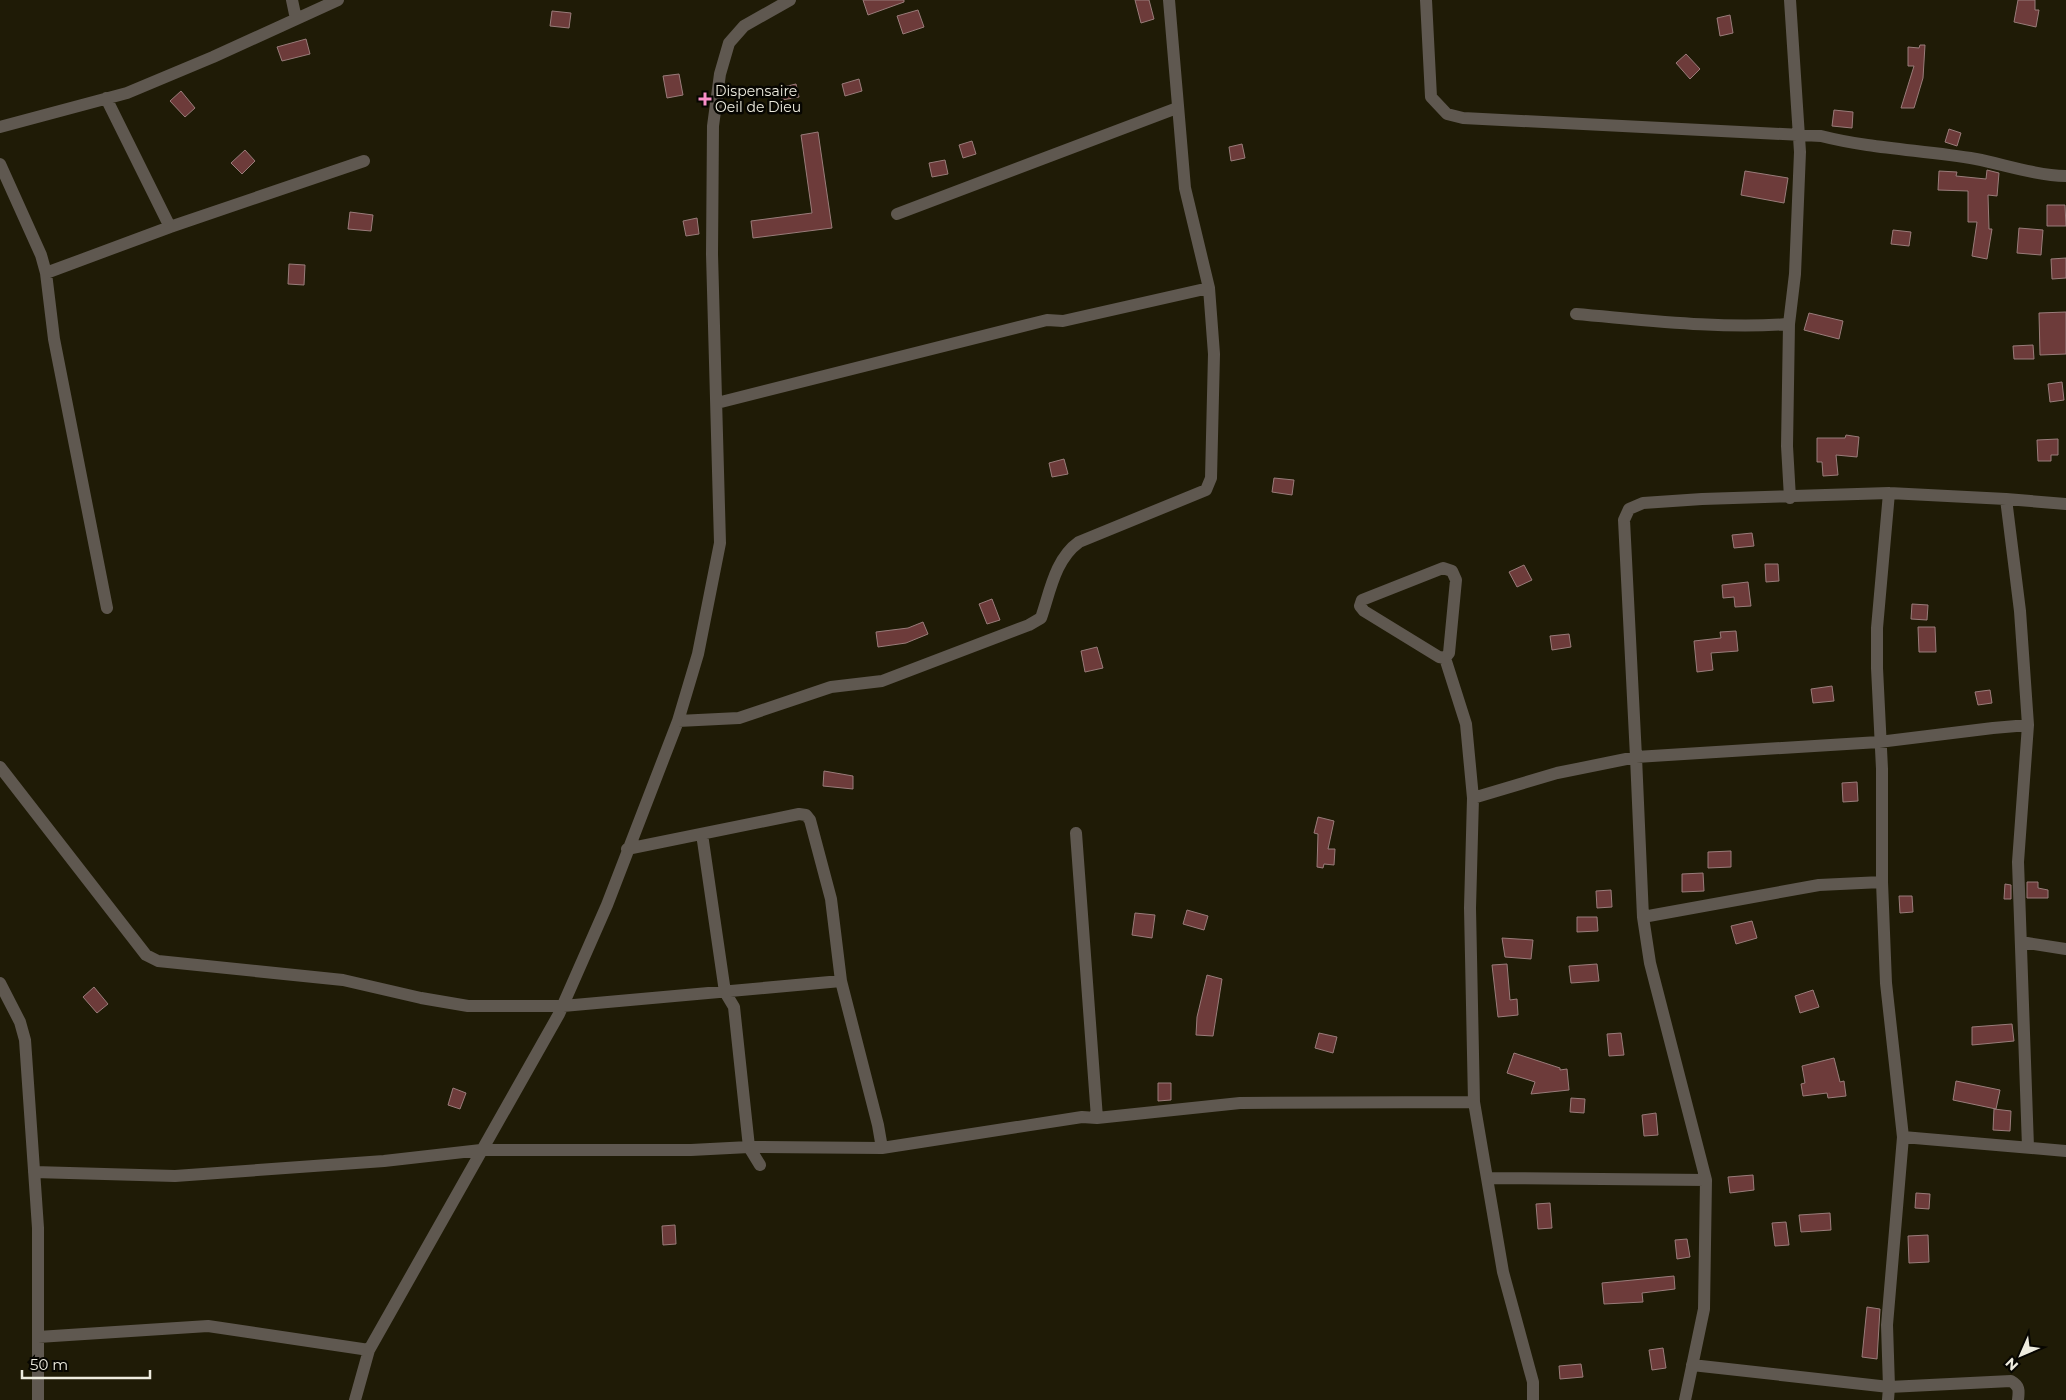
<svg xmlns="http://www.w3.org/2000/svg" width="2066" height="1400" viewBox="0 0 2066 1400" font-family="Montserrat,sans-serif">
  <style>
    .building { fill: #6d3b3a; stroke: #997c7a }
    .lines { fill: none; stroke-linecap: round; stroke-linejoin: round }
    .street { stroke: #5f5850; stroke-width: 12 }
    .poi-dot { fill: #f98fc9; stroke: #070601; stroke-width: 2 }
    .labels { text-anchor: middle; stroke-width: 5; stroke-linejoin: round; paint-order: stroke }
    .poi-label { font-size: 14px; fill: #eeecdf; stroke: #070601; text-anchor: start }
  </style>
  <rect width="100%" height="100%" fill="#1f1b06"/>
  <path class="building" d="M 863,0 L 904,0 L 904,2 L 868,15 Z
    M 1135,0 L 1149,0 L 1154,19 L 1141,23 Z
    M 2018,0 L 2035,0 L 2035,10 L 2039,10 L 2036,27 L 2014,22 Z
    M 918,10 L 924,27 L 903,34 L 897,16 Z
    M 552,11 L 571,13 L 569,28 L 550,26 Z
    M 1730,15 L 1733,33 L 1720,36 L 1717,18 Z
    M 306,39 L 310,54 L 282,61 L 277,47 Z
    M 1920,45 L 1925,45 L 1923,78 L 1914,108 L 1901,108 L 1914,66 L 1908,66 L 1908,47 L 1919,48 Z
    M 1686,54 L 1700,69 L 1690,79 L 1676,63 Z
    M 679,74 L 683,95 L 667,98 L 663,76 Z
    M 859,79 L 862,91 L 845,96 L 842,84 Z
    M 796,84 L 799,97 L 782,100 L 779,88 Z
    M 181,91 L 195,108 L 185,117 L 170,101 Z
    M 1834,110 L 1853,112 L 1852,128 L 1832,126 Z
    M 1949,129 L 1961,133 L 1957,146 L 1945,142 Z
    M 818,132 L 832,228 L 753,238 L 751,221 L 812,213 L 801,135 Z
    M 972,141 L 976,154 L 963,158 L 959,145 Z
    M 1242,144 L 1245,158 L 1231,161 L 1229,147 Z
    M 245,150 L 255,161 L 242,174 L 231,163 Z
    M 945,160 L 948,174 L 932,177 L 929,163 Z
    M 1987,170 L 1999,173 L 1997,196 L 1988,195 L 1989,229 L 1992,229 L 1987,259 L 1972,256 L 1977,222 L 1968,222 L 1968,191 L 1938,190 L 1939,171 L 1957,172 L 1956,176 L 1986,179 Z
    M 1745,171 L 1788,178 L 1784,203 L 1741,195 Z
    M 2047,205 L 2065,205 L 2066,226 L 2047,226 Z
    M 350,212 L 373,215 L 371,231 L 348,229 Z
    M 697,218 L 699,234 L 686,236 L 683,221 Z
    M 2019,228 L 2043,230 L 2041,255 L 2017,253 Z
    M 1893,230 L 1911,232 L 1909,246 L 1891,244 Z
    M 2066,258 L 2066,278 L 2052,279 L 2051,259 Z
    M 289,264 L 305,265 L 304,285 L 288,284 Z
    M 2066,312 L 2066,354 L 2040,355 L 2039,313 Z
    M 1809,313 L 1843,321 L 1839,339 L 1804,330 Z
    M 2033,345 L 2034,359 L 2014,359 L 2013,346 Z
    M 2062,382 L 2064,400 L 2050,402 L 2048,384 Z
    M 1846,435 L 1859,437 L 1857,457 L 1836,455 L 1838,475 L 1823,476 L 1822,462 L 1817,462 L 1817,438 L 1845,438 Z
    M 2058,439 L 2058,455 L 2051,455 L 2051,461 L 2038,461 L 2037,440 Z
    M 1064,459 L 1068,474 L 1052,477 L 1049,463 Z
    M 1274,478 L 1294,480 L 1292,495 L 1272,492 Z
    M 1752,533 L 1754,546 L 1734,548 L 1732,535 Z
    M 1765,564 L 1778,564 L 1779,581 L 1766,582 Z
    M 1524,565 L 1532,580 L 1517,587 L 1509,572 Z
    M 1748,582 L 1751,606 L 1735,607 L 1734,597 L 1723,598 L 1722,585 Z
    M 992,599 L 1000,620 L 987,624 L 979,604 Z
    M 1912,604 L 1928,605 L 1927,620 L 1911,619 Z
    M 923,622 L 928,634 L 906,643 L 878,647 L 876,632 L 908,628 Z
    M 1918,627 L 1935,627 L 1936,652 L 1919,652 Z
    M 1736,631 L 1738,651 L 1711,653 L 1713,670 L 1697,672 L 1694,641 L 1721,638 L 1720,632 Z
    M 1569,634 L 1571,647 L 1552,650 L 1550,636 Z
    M 1097,647 L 1103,668 L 1085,672 L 1081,651 Z
    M 1832,686 L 1834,701 L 1813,703 L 1811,689 Z
    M 1990,690 L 1992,703 L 1978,705 L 1975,692 Z
    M 824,771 L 853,776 L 853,789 L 823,786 Z
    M 1857,782 L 1858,801 L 1843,802 L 1842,783 Z
    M 1318,817 L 1334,821 L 1328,849 L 1335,849 L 1334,865 L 1324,864 L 1323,868 L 1317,867 L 1318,834 L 1314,833 Z
    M 1731,851 L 1731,867 L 1708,868 L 1708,852 Z
    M 1703,873 L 1704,891 L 1682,892 L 1682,874 Z
    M 2027,882 L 2038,882 L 2038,888 L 2048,890 L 2048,898 L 2027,898 Z
    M 2005,884 L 2011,885 L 2011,899 L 2004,899 Z
    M 1611,890 L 1612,907 L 1597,908 L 1596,891 Z
    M 1899,896 L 1912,896 L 1913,912 L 1900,913 Z
    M 1187,910 L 1208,916 L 1204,930 L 1183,924 Z
    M 1135,913 L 1155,915 L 1152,938 L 1132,935 Z
    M 1577,917 L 1597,917 L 1598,931 L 1577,932 Z
    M 1752,921 L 1757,938 L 1736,944 L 1731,926 Z
    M 1502,938 L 1533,940 L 1531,959 L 1505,957 Z
    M 1507,964 L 1510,1000 L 1517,999 L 1518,1015 L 1498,1017 L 1492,965 Z
    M 1597,964 L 1599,981 L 1571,983 L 1569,966 Z
    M 1207,975 L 1222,979 L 1213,1036 L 1196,1035 L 1197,1017 Z
    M 94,987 L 108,1004 L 97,1013 L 83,997 Z
    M 1813,990 L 1819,1007 L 1800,1013 L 1795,996 Z
    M 2012,1024 L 2014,1041 L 1972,1045 L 1972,1027 Z
    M 1319,1033 L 1337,1037 L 1333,1053 L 1315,1048 Z
    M 1621,1033 L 1624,1055 L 1609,1056 L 1607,1034 Z
    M 1514,1053 L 1560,1068 L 1560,1070 L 1567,1069 L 1569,1090 L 1531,1094 L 1535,1082 L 1507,1073 Z
    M 1834,1058 L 1840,1082 L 1844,1081 L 1846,1096 L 1828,1098 L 1827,1093 L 1803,1096 L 1801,1084 L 1805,1083 L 1802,1066 Z
    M 1956,1081 L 2000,1090 L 1996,1109 L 1953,1100 Z
    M 1158,1083 L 1171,1083 L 1171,1100 L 1158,1101 Z
    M 453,1088 L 466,1093 L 460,1109 L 448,1105 Z
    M 1571,1098 L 1585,1099 L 1584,1113 L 1570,1112 Z
    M 1994,1109 L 2011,1111 L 2010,1131 L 1993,1130 Z
    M 1656,1113 L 1658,1135 L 1644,1136 L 1642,1115 Z
    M 1753,1175 L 1754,1190 L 1730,1193 L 1728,1177 Z
    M 1916,1193 L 1930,1194 L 1929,1209 L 1915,1208 Z
    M 1550,1203 L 1552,1228 L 1538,1229 L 1536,1204 Z
    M 1830,1213 L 1831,1230 L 1801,1232 L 1799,1215 Z
    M 1786,1222 L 1789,1245 L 1775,1246 L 1772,1223 Z
    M 675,1225 L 676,1244 L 663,1245 L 662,1226 Z
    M 1928,1235 L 1929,1262 L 1909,1263 L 1908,1236 Z
    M 1687,1239 L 1690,1257 L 1677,1259 L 1675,1240 Z
    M 1674,1276 L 1675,1289 L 1642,1293 L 1643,1302 L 1604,1304 L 1602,1283 Z
    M 1867,1307 L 1880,1309 L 1877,1359 L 1862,1357 Z
    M 1663,1348 L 1666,1368 L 1652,1370 L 1649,1350 Z
    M 1581,1364 L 1583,1377 L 1560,1379 L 1559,1366 Z"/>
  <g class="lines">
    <path class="street" d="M 292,0 L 296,19
      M 1426,0 L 1431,97 L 1447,114 L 1463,118 L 1821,136 C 1872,149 1924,150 1976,159 C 2006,165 2035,175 2066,176
      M 106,98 L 170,227
      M 0,127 L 127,93 L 213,57 L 338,0
      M 0,164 L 41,255 L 46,273 L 54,339 L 107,608
      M 897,214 L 1177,108
      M 46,273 L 170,227 L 364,161
      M 1576,314 C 1647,320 1717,329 1789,324
      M 717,403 L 1047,320 L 1063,321 L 1209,288
      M 1889,493 L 1877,628 L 1877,668 L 1882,769 L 1882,882 L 1886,983 L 1903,1137
      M 1790,498 L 1787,446 L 1789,324 L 1795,274 L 1800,152 L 1790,0
      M 2006,499 L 2020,611 L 2028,725 L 2018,862 L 2028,1147
      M 1445,658 L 1439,657 L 1364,611 L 1360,606 L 1362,600 L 1443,568 L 1452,571 L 1456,580 L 1449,653 L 1445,658 L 1466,724 L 1473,798
      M 678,721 L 739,718 L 831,687 L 882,681 L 1029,625 L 1041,618 C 1050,592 1055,559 1079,542 L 1206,490 L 1211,478 L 1214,354 L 1209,288 L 1185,188 L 1169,0
      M 0,767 L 146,955 L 158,961 L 343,980 L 421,998 L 468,1006 L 563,1006 L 841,981
      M 1076,833 L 1097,1118
      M 702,834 L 725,992 L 734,1007 L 749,1147 L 760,1165
      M 627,849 L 799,814 L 806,815 L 810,820 L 831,899 L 841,981 L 878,1125 L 882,1148
      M 1643,917 L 1819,885 L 1882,882
      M 2021,942 L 2066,949
      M 0,983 L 20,1022 L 25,1040 L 38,1228 L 38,1400
      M 34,1172 L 175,1176 L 384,1161 L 481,1150 L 691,1150 L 749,1147 L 882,1148 L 1082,1117 L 1097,1118 L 1240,1103 L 1474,1102
      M 1487,1178 L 1706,1180
      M 38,1337 L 208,1326 L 369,1350
      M 1692,1365 L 1889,1387 L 2011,1381 C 2020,1386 2019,1391 2018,1400
      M 355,1400 L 369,1350 L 559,1014 L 607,905 L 678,721 L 698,654 L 720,543 L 712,254 L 713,126 L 720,74 L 729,43 L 744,26 L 790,0
      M 1533,1400 L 1533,1382 L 1503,1272 L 1474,1102 L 1470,908 L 1473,798 L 1557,773 L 1636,757 L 1624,520 L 1629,509 L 1643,503 L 1702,499 L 1889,493 L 2006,499 L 2066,504
      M 1685,1400 L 1704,1309 L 1706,1180 L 1650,963 L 1643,917 L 1636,757 L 1879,742 L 1993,728 L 2028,725
      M 1888,1400 L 1889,1387 L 1887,1325 L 1903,1137 L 2066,1151"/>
  </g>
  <path class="poi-dot" d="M702.5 91.5h5v5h5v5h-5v5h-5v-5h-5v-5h5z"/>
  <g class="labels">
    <g class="poi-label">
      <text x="715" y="96">Dispensaire<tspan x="715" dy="16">Oeil de Dieu</tspan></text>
    </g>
  </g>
  <g transform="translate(2021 1355) rotate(225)" stroke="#070601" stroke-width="4" paint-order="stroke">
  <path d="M0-4L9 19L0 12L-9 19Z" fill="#eeecdf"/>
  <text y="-8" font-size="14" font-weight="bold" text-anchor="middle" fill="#eeecdf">N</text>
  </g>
  <path d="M22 1370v8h128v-8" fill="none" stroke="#eeecdf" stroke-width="2.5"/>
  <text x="30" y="1370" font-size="15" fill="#eeecdf" stroke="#070601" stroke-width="4" paint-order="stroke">50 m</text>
</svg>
